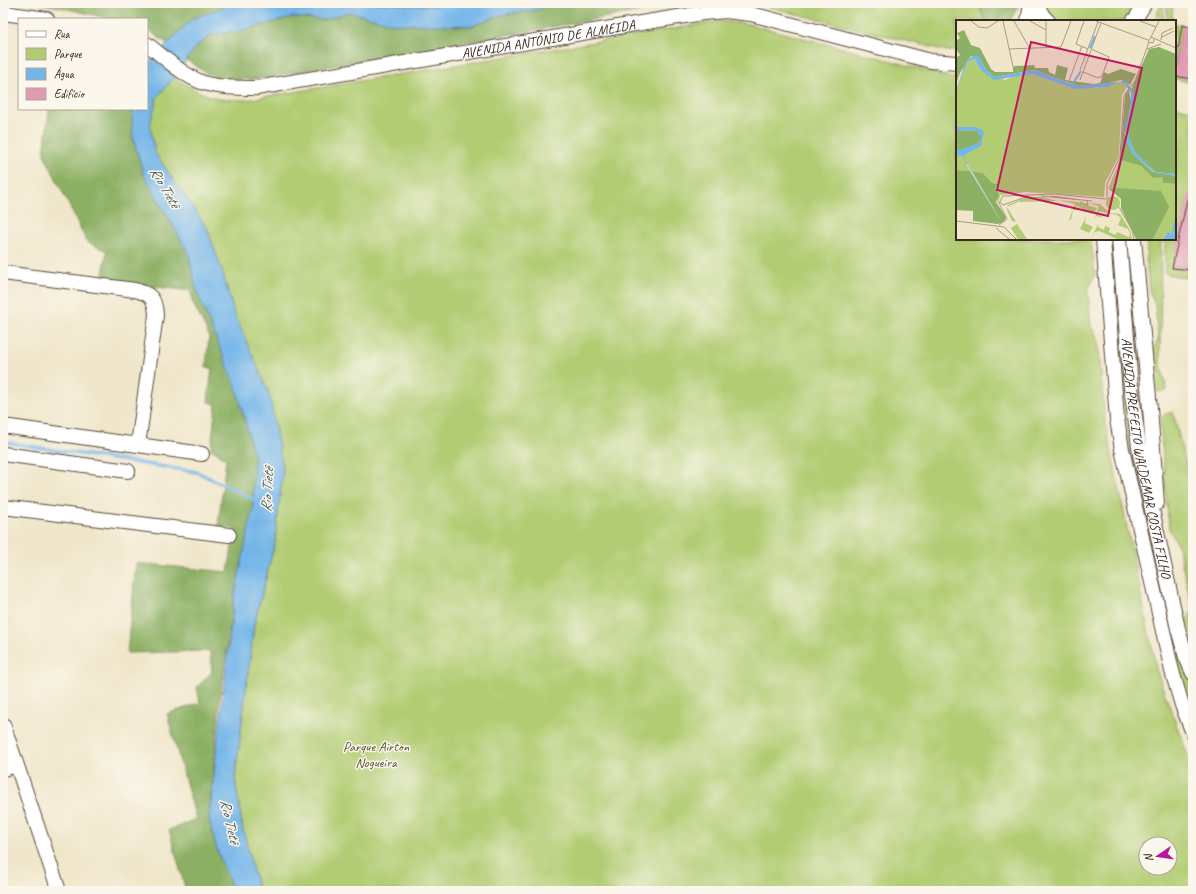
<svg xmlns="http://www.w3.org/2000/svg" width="1196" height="894" viewBox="0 0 1196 894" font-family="Caveat,sans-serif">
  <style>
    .green { fill: #b1cc72; stroke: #767b48; fill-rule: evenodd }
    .forest { fill: #8cb064; stroke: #646d41 }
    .water { fill: #74b6e9; stroke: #587084 }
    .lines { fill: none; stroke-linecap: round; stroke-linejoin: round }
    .stream { stroke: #74b6e9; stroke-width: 3.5 }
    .building { fill: #e29ab2 }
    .street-casing { stroke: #564638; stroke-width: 16 }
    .street { stroke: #fff; stroke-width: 14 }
    .labels { text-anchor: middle; stroke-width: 3; stroke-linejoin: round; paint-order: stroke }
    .street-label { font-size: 14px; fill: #3b2a1e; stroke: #fbf7ec }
    .park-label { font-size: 14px; fill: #585233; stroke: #fbf7ec }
    .water-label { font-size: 15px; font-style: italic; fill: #4f5b65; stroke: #fbf7ec }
    .inset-river { fill: none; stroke: #74b6e9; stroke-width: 2 }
    .inset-road { fill: none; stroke: #a89b85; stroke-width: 1 }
    .view { fill: #c2185b; fill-opacity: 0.15; stroke: #c2185b; stroke-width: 2 }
    .inset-edge { fill: none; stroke: #3b2a1e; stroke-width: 2 }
  </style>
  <rect width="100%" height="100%" fill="#fbf7ec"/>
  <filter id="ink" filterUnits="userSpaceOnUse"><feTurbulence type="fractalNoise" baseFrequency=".025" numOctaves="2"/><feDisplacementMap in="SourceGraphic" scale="8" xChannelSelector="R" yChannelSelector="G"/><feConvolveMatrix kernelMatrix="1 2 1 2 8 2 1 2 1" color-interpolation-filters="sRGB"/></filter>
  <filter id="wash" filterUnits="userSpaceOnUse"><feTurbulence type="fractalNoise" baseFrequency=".012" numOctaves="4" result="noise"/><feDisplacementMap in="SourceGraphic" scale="16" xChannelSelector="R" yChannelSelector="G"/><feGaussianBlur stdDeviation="0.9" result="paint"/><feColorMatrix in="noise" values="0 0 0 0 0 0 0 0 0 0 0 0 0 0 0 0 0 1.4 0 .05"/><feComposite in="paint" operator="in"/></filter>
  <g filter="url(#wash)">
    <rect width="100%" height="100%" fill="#f0e6ca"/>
    <path class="green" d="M 752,3 L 978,3 L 985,21 L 957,21 L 957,51 L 948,51 Z
      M 1043,3 L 1141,3 L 1129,21 L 1055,21 L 1051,18 Z
      M 1161,3 L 1164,3 L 1163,21 L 1153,21 L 1157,15 Z
      M 1167,3 L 1173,3 L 1172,21 L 1167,21 Z
      M 721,21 L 748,24 L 892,61 L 951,78 L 957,77 L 957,239 L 1091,239 L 1095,275 L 1088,290 L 1091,326 L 1098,339 L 1105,421 L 1156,668 L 1164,692 L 1193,769 L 1193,891 L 258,891 L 243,830 L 235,779 L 254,625 L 275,542 L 234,313 L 223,274 L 207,228 L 155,153 L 150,126 L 157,97 L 174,78 L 199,92 L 218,99 L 246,100 ZM 1146,844 L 1170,844 L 1170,868 L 1146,868 Z
      M 1175,24 L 1182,25 L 1175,68 Z
      M 1175,76 L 1193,79 L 1193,83 L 1175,79 Z
      M 1175,106 L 1193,111 L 1193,168 L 1190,185 L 1193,186 L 1193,199 L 1187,201 L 1172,268 L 1193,270 L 1193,280 L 1165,273 L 1165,239 L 1175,239 Z
      M 1108,239 L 1113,239 L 1127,421 L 1173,638 L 1186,670 L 1193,684 L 1193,718 L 1180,683 L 1122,421 Z
      M 1148,239 L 1161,239 L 1160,361 L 1167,390 L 1158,392 L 1156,385 L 1153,350 L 1158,340 L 1155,304 L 1149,291 L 1146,258 Z
      M 1173,412 L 1193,494 L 1193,610 L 1177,543 L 1169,529 L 1160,421 C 1163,414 1166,414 1173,412 Z
      M 1193,610 L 1193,643 L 1187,620 Z"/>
    <path class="forest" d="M 40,3 L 233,3 L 192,19 L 168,44 L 147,29 L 147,19 L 113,19 Z
      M 370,3 L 454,3 L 434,6 Z
      M 551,3 L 693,3 L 653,9 L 264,78 C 245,80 223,82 205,72 C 199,69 193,64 187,60 L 195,48 L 211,35 L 244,30 L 293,17 L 324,20 L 349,12 L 395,24 L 472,26 L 501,15 L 541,9 Z
      M 978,3 L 1018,3 L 1018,7 L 1010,21 L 985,21 Z
      M 49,109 L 132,109 L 133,139 L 144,175 L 188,252 L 197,292 L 236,387 L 254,456 L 253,509 L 234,598 L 220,699 L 209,818 L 216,847 L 233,891 L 186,891 L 169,830 L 196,819 L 167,714 L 200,703 L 197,687 L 212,672 L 210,651 L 127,653 L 136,563 L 228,572 L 235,529 L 218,526 L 226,459 L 211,449 L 216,404 L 208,402 L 212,368 L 206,367 L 209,336 L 192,301 L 191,291 L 102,280 L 107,251 L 87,242 L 44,154 Z"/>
    <path class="water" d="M 233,3 L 370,3 L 434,6 L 454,3 L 551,3 L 541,9 L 501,15 L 472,26 L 395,24 L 349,12 L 324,20 L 293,17 L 244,30 L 211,35 L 195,48 L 174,78 L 157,97 L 150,126 L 155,153 L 207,228 L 223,274 L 234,313 L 269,393 L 283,470 L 275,542 L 254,625 L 235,779 L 243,830 L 258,891 L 233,891 L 216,847 L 209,818 L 234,598 L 253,509 L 254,456 L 236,387 L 197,292 L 188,252 L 144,175 L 133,139 L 132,109 L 147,109 L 147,68 L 151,61 L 192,19 Z"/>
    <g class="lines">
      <path class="stream" d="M 3,442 L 197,472 L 253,499 L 257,500"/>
    </g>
    <g id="blocks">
      <path class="building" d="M 1182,25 L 1193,28 L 1193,79 L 1175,76 L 1175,68 Z
        M 1189,191 L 1193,191 L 1193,270 L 1172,268 Z"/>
    </g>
  </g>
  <g filter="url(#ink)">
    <use href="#blocks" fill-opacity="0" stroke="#564638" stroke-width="1"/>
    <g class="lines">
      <defs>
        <g id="street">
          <path d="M 1036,3 L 1043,16 L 1048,21"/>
          <path d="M 3,13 L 47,19"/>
          <path d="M 1028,21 L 1031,3"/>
          <path d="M 1133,21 L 1136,18 L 1145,3"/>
          <path id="s1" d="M 147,44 C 164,57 181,74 201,82 C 218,88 238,88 256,88 L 647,22 L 703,13 L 726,11 L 751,14 L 931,61 L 957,63"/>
          <path d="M 1103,239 L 1117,419 L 1122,449 L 1172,671 L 1182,705 L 1193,733"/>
          <path id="s2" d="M 1119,239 L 1131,387 L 1140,454 L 1178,629 L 1186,657 L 1193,673"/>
          <path d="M 1134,239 L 1150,408 L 1157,503"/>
          <path d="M 3,273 L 135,290 C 151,294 155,298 156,315 L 138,445"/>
          <path d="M 3,426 L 202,454"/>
          <path d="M 3,454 L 128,471"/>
          <path d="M 3,507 L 229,535"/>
          <path d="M 3,724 L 59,891"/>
          <path d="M 3,769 L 16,765"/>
        </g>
      </defs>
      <use href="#street" class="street-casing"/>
      <use href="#street" class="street"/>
    </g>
  </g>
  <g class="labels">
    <g class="street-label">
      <text dy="5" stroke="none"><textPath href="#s1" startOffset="418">AVENIDA ANTÔNIO DE ALMEIDA</textPath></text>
      <text dy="5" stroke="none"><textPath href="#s2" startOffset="221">AVENIDA PREFEITO WALDEMAR COSTA FILHO</textPath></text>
    </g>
    <g class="park-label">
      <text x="376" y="751">Parque Airton<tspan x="376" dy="16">Nogueira</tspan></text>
    </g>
    <g class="water-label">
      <text transform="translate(165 187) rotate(59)" y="5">Rio Tietê</text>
      <text transform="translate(267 490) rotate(-87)" y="5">Rio Tietê</text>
      <text transform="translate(230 821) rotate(77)" y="5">Rio Tietê</text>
    </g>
  </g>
  <g transform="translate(956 20)">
    <rect width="220" height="220" fill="#f0e6ca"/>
    <path d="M 19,39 L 25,50 L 49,60 L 62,55 L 76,54 L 111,66 L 140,68 L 162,62 L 169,64 L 171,67 L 166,75 L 163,136 L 149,163 L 148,177 L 70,172 L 44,175 L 42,184 L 39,168 L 42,164 L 36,163 L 27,153 L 16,151 L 12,144 L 10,144 L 14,151 L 0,150 L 0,135 L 21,126 L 19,107 L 0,107 L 0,70 L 12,41 ZM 164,140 L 185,146 L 197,158 L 206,156 L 207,163 L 220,164 L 219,206 L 215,214 L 210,214 L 207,219 L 197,219 L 212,187 L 162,168 L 152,169 ZM150 183a7 7 0 1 1 14 0a7 7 0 1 1-14 0ZM 71,177 L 87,177 L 101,181 L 62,182 L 51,187 L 60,202 L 56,201 L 51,190 L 51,187 L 52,185 ZM 104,180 L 121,182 L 141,188 L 137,194 L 129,190 L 128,192 L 127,189 L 119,185 L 121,190 L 117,190 L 115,200 L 113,199 L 111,205 L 119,184 ZM 131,183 L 144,184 L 154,193 L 164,194 L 174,210 L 176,219 L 161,219 L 143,211 L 139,212 L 135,219 L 142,204 L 142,207 L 148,210 L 149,206 L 154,208 L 153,212 L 160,215 L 161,212 L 173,217 L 174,214 L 172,209 L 162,205 L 165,198 L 161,195 L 143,191 L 142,194 L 147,198 L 141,196 L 139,198 L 143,186 ZM 130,197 L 129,203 L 137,207 L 133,213 L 124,209 ZM 61,204 L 71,219 L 62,219 L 55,208 Z" fill="#b1cc72"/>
    <path d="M 8,10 L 15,25 L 24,28 L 35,49 L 39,52 L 57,52 L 58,46 L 78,45 L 79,48 L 92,48 L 93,52 L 99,55 L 101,45 L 112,48 L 109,60 L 138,64 L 144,63 L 148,52 L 152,54 L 165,49 L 180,54 L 174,65 L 165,60 L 149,64 L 122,66 L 78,50 L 39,57 L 30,50 L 25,40 L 15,36 L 4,53 L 0,64 L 0,38 L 4,35 L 0,29 L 0,21 L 4,18 L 1,13 ZM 203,27 L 220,34 L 220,154 L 200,152 L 185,139 L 178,131 L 171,112 L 177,87 L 176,67 L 193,29 ZM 173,69 L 175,83 L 169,114 L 176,133 L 197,152 L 220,156 L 220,164 L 207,163 L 206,157 L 197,158 L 185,146 L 164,140 L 169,75 ZM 0,110 L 21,111 L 26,117 L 25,121 L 16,127 L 0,131 ZM 0,150 L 14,151 L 46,203 L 16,151 L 27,153 L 36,163 L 42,164 L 39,168 L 43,175 L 40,182 L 50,197 L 48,202 L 42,204 L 17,201 L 17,191 L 0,190 ZM 162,168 L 205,171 L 213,187 L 197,219 L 180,219 L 165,188 L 165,179 L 153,169 Z" fill="#8cb064"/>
    <path d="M 19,35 L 23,36 L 30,50 L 39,57 L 78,50 L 122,66 L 169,61 L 176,69 L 179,77 L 171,110 L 178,131 L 200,152 L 220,154 L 220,156 L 199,153 L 176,133 L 171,122 L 169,105 L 174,91 L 175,73 L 169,64 L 162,62 L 152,67 L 119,69 L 76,54 L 38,60 L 25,50 L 19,39 L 12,41 L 0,70 L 10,41 ZM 0,107 L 19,107 L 28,111 L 25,126 L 7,136 L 46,203 L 6,136 L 0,135 L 0,131 L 23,123 L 25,116 L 21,111 L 1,110 ZM 219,197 L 220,197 L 220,219 L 207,219 L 212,212 L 215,214 L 216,212 Z" fill="#74b6e9"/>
    <path class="inset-river" d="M 134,28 L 139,16M 116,65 L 125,51"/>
    <path class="inset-road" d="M 15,1 L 23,7 L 31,8 L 42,1M 47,1 L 58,51M 58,1 L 74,29M 74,1 L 90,10M 90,1 L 90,28M 128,1 L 120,24 L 132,29M 140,1 L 192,20M 184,1 L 200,7M 195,17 L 203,1M 206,17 L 218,11M 198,19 L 197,23 L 192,22 L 195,17 L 220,28M 205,20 L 206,13 L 217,8M 53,29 L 105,27 L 115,1M 191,29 L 205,24M 124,50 L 142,2M 127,52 L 142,58 L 146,56 L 153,37 L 135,29M 124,60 L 145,3M 113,61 L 126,26M 85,176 L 136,181M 95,176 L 119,179M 151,179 L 151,164 L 164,137 L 168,75 L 179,61 L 193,22M 44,182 L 47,185 L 73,176M 124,182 L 132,185 L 131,181M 163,187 L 176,210 L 178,219M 0,201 L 48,207 L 60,219M 43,205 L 51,199 L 43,183 L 47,176 L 98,174 L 150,179M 40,208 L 53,219"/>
    <path class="view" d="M 75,22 L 186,48 L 152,196 L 41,170 Z"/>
    <rect width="220" height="220" class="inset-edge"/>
  </g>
  <rect width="1196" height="894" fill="none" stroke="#fbf7ec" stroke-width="16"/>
  <rect x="18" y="18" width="130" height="92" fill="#fbf7ec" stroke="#aea59a"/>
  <rect x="26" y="31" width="20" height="6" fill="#ffffff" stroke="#aea59a"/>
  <text x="54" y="38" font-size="12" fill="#3b2a1e">Rua</text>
  <rect x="26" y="48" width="20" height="12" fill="#b1cc72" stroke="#aea59a"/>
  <text x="54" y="58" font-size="12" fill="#3b2a1e">Parque</text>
  <rect x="26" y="68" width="20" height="12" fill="#74b6e9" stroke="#aea59a"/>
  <text x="54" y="78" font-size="12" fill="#3b2a1e">Água</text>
  <rect x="26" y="88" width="20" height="12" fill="#e29ab2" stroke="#aea59a"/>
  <text x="54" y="98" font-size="12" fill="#3b2a1e">Edifício</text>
  <g transform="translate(1158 856) rotate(257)"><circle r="19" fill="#fbf7ec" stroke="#aea59a"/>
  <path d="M0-3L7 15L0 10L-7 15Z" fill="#b5179e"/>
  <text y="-6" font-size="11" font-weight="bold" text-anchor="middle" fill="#3b2a1e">N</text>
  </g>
</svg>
